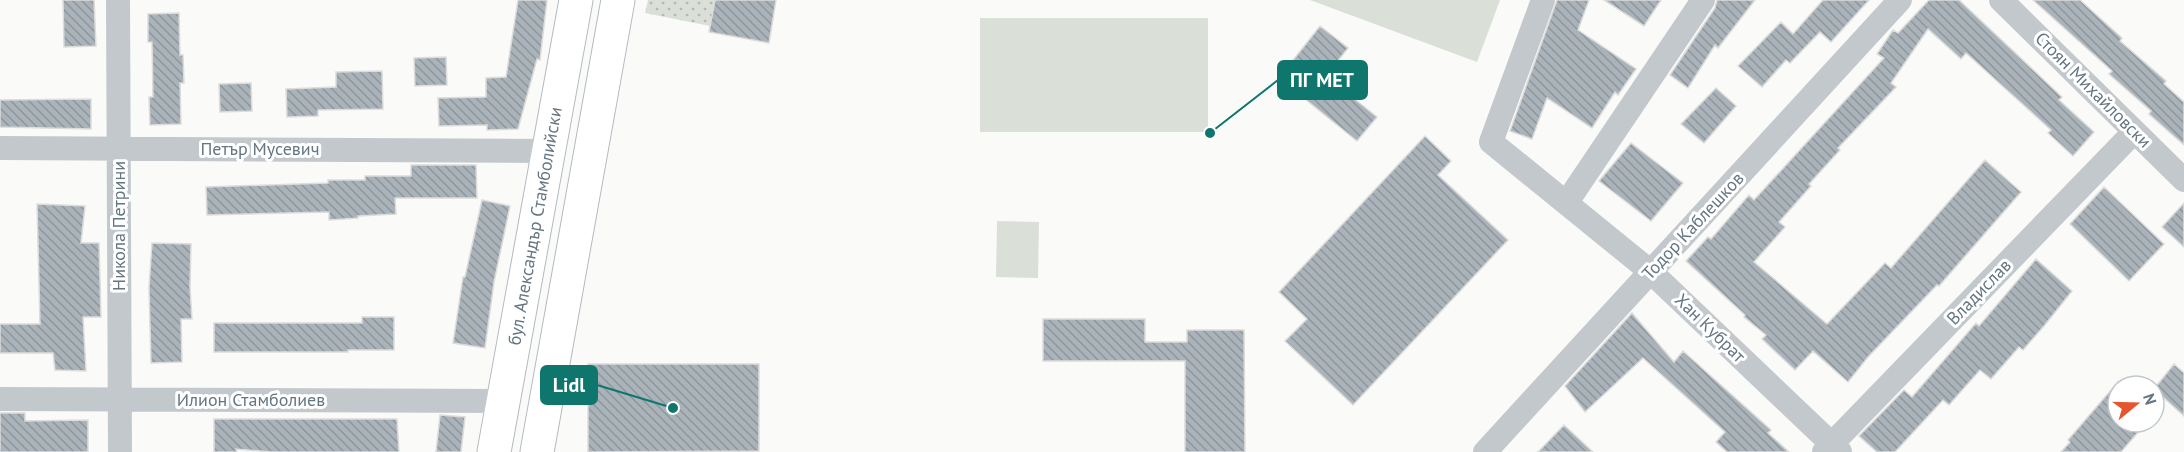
<svg xmlns="http://www.w3.org/2000/svg" width="2184" height="452" viewBox="0 0 2184 452" font-family="'PT Sans',sans-serif">
  <style>
    .grass { fill: url(#grass-dots) }
    .pitch { fill: #dadfd7 }
    .building { fill: url(#building-back-hatch); stroke: #dcdcda; stroke-width: 1.5 }
    .lines { fill: none; stroke-linecap: round; stroke-linejoin: round }
    .secondary-casing { stroke: #b3babf; stroke-width: 35 }
    .street { stroke: #c3c8cc; stroke-width: 24 }
    .secondary { stroke: #fff; stroke-width: 33 }
    .labels { text-anchor: middle; stroke-width: 6; stroke-linejoin: round; paint-order: stroke }
    .street-label { font-size: 18px; fill: #657683; stroke: #fff }
    .leader { fill: none; stroke: #0f766e; stroke-width: 2 }
    .callout-dot { fill: #0f766e; stroke: #fff; stroke-width: 2 }
    .callout { fill: #0f766e; stroke: #0f766e; stroke-width: 2 }
    .callout-label { font-size: 20px; text-anchor: middle; font-weight: bold; fill: #fff }
  </style>
  <defs>
    <pattern id="grass-dots" width="8" height="8" patternUnits="userSpaceOnUse" patternTransform="scale(1.5)"><rect width="8" height="8" fill="#dadfd7"/><path d="M2 2h.1M6 6h.1" fill="none" stroke="#b4b9b4" stroke-width="1.8" stroke-linecap="round"/></pattern>
    <pattern id="building-back-hatch" width="6" height="6" patternUnits="userSpaceOnUse" patternTransform="scale(1.5)"><rect width="6" height="6" fill="#aab3b9"/><path d="M-1 5l2 2M0 0l6 6M5-1l2 2" fill="none" stroke="#8e969c"/></pattern>
  </defs>
  <rect width="100%" height="100%" fill="#fafaf8"/>
  <path class="grass" d="M 648,0 L 715,0 L 710,26 L 645,13 Z"/>
  <path class="pitch" d="M 1310,0 L 1500,0 L 1477,62 Z
    M 980,18 L 1208,18 L 1208,132 L 980,132 Z
    M 997,221 L 1039,222 L 1038,278 L 996,277 Z"/>
  <path class="building" d="M 63,0 L 94,0 L 96,46 L 64,47 Z
    M 518,0 L 547,0 L 540,60 L 537,59 L 518,129 L 487,130 L 487,125 L 439,126 L 438,98 L 486,97 L 486,78 L 506,77 Z
    M 715,0 L 776,0 L 769,43 L 709,32 Z
    M 1557,0 L 1589,0 L 1578,30 L 1636,69 L 1618,95 L 1615,92 L 1592,128 L 1547,98 L 1532,139 L 1510,131 Z
    M 1604,0 L 1661,0 L 1644,26 Z
    M 1717,0 L 1755,0 L 1718,48 L 1715,45 L 1688,88 L 1670,75 L 1715,8 Z
    M 1823,0 L 1869,0 L 1831,42 L 1820,32 L 1790,63 L 1786,60 L 1762,87 L 1738,66 L 1781,22 L 1793,34 Z
    M 1929,0 L 1959,0 L 2062,97 L 2059,100 L 2094,132 L 2073,156 L 2048,133 L 2051,130 L 1966,53 L 1961,59 L 1928,29 L 1891,83 L 1896,87 L 1838,148 L 1840,150 L 1809,184 L 1811,186 L 1779,222 L 1785,227 L 1754,262 L 1827,324 L 1885,263 L 1891,268 L 1985,160 L 2021,192 L 1939,286 L 1937,285 L 1868,357 L 1848,382 L 1813,351 L 1795,370 L 1762,339 L 1766,335 L 1744,317 L 1745,315 L 1686,261 L 1708,237 L 1711,239 L 1749,195 L 1754,200 L 1884,58 L 1877,54 L 1893,30 L 1898,33 Z
    M 2033,0 L 2080,0 L 2122,38 L 2120,41 L 2166,81 L 2164,84 L 2184,102 L 2184,145 L 2149,114 L 2151,111 L 2109,74 L 2112,71 Z
    M 179,13 L 180,55 L 183,55 L 184,83 L 180,83 L 181,124 L 150,125 L 149,97 L 153,97 L 152,42 L 148,42 L 148,14 Z
    M 1320,26 L 1348,48 L 1326,76 L 1377,117 L 1357,141 L 1279,78 Z
    M 446,57 L 447,85 L 415,86 L 414,58 Z
    M 382,71 L 383,109 L 318,110 L 318,116 L 287,117 L 286,89 L 336,87 L 336,72 Z
    M 251,83 L 252,111 L 220,112 L 219,84 Z
    M 1716,88 L 1736,106 L 1704,143 L 1681,124 Z
    M 91,99 L 91,129 L 0,127 L 0,100 Z
    M 1425,136 L 1451,161 L 1438,175 L 1508,240 L 1353,405 L 1285,341 L 1307,319 L 1279,292 Z
    M 1631,143 L 1683,183 L 1651,221 L 1599,181 Z
    M 411,165 L 476,165 L 477,198 L 395,198 L 396,214 L 358,216 L 358,218 L 329,220 L 329,212 L 207,215 L 206,187 L 328,183 L 328,180 L 365,180 L 365,176 L 411,176 Z
    M 2104,187 L 2164,244 L 2129,281 L 2070,224 Z
    M 482,200 L 510,206 L 494,282 L 485,348 L 453,343 L 463,277 L 465,277 Z
    M 2184,203 L 2184,247 L 2162,227 Z
    M 37,204 L 85,206 L 81,243 L 99,243 L 101,317 L 83,317 L 86,371 L 55,370 L 53,353 L 0,353 L 0,324 L 40,324 Z
    M 152,243 L 191,244 L 190,287 L 192,319 L 181,319 L 182,362 L 151,363 L 149,288 Z
    M 2036,259 L 2072,291 L 2044,326 L 2023,350 L 2019,347 L 1991,379 L 1980,370 L 1949,405 L 1943,400 L 1895,452 L 1877,452 L 1859,436 L 1904,390 L 1912,397 L 1976,323 L 1979,326 Z
    M 1632,313 L 1674,362 L 1683,351 L 1771,430 L 1768,433 L 1789,452 L 1727,452 L 1716,442 L 1725,432 L 1643,358 L 1585,412 L 1565,386 Z
    M 362,317 L 394,317 L 394,350 L 348,350 L 348,352 L 214,352 L 214,323 L 362,323 Z
    M 1043,319 L 1145,319 L 1145,342 L 1187,342 L 1187,330 L 1244,330 L 1245,452 L 1185,452 L 1185,361 L 1043,361 Z
    M 588,364 L 759,364 L 759,451 L 588,452 Z
    M 2174,364 L 2184,373 L 2184,416 L 2154,389 Z
    M 2118,382 L 2118,422 L 2147,422 L 2121,452 L 2061,452 L 2070,442 L 2068,440 Z
    M 0,413 L 25,413 L 25,421 L 88,420 L 88,452 L 0,452 Z
    M 440,415 L 465,417 L 461,452 L 436,452 Z
    M 214,419 L 397,419 L 399,452 L 272,452 L 236,449 L 237,452 L 214,452 Z
    M 1564,425 L 1593,452 L 1538,452 Z"/>
  <g class="lines">
    <defs>
      <path id="secondary" d="M 494,452 L 576,0
        M 537,452 L 618,0"/>
    </defs>
    <use href="#secondary" class="secondary-casing"/>
    <path class="street" d="M 118,0 L 120,452
      M 1543,0 L 1491,142 L 1651,272 L 1840,452
      M 2001,0 L 2184,180
      M 0,148 L 549,151
      M 1567,202 L 1703,0
      M 0,399 L 503,401
      M 1485,452 L 1900,0
      M 1824,452 L 2134,132"/>
    <use href="#secondary" class="secondary"/>
  </g>
  <g class="labels">
    <g class="street-label">
      <text transform="translate(2093 90) rotate(45)" y="6">Стоян Михайловски</text>
      <text x="260" y="155">Петър Мусевич</text>
      <text transform="translate(119 226) rotate(-90)" y="6">Никола Петрини</text>
      <text transform="translate(535 226) rotate(-80)" y="6">бул. Александър Стамболийски</text>
      <text transform="translate(1693 226) rotate(-47)" y="6">Тодор Каблешков</text>
      <text transform="translate(1979 292) rotate(-46)" y="6">Владислав</text>
      <text transform="translate(1710 328) rotate(44)" y="6">Хан Кубрат</text>
      <text x="251" y="406">Илион Стамболиев</text>
    </g>
  </g>
  <path class="leader" d="M1210 133L1278 80M673 408L597 385"/>
  <g class="callout-dot">
    <circle cx="1210" cy="133" r="6"/>
    <circle cx="673" cy="408" r="6"/>
  </g>
  <g class="callout">
    <rect x="1278" y="61" width="89" height="38" rx="6"/>
    <rect x="541" y="366" width="56" height="38" rx="6"/>
  </g>
  <g class="callout-label">
    <text x="1322" y="87">ПГ МЕТ</text>
    <text x="569" y="392">Lidl</text>
  </g>
  <g transform="translate(2136 404) rotate(71)"><circle r="28" fill="#ffffff" stroke="#c1c8cd" stroke-width="1.5"/>
  <path d="M0-4.5L10 22L0 15L-10 22Z" fill="#e4572e"/>
  <text y="-9" font-size="16" font-weight="bold" text-anchor="middle" fill="#657683">N</text>
  </g>
</svg>
